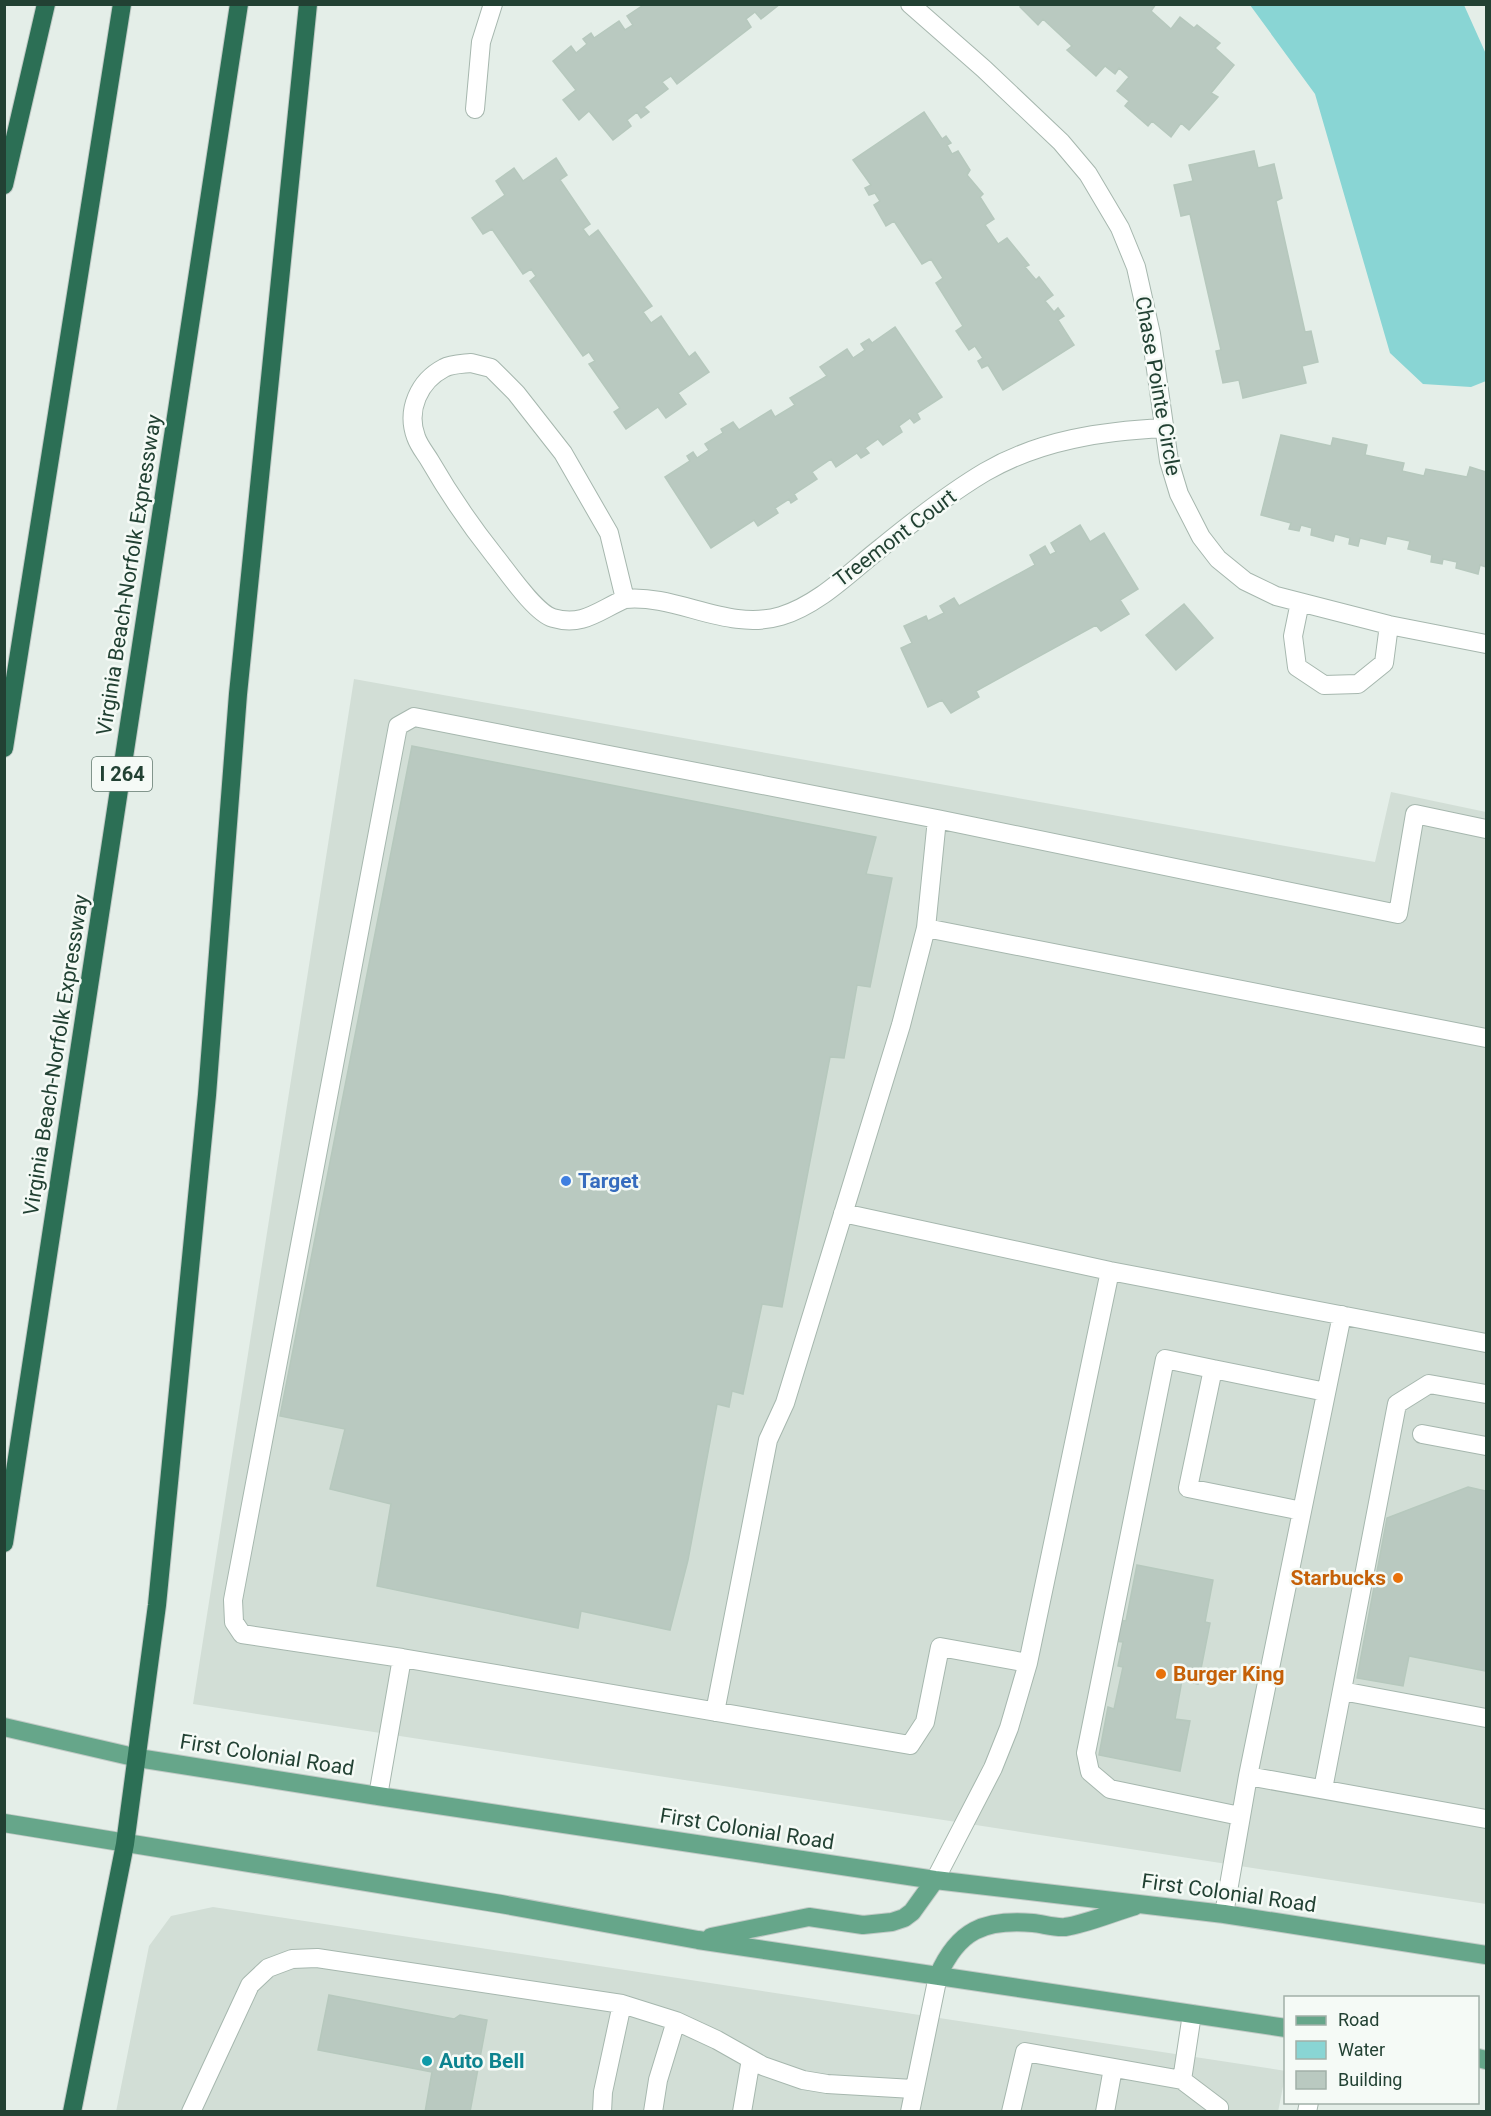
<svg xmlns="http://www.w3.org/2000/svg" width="1491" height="2116" viewBox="0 0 1491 2116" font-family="Roboto,sans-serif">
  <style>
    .built { fill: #d2ded6 }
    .water { fill: #89d5d4 }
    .building { fill: #b9c9c0; stroke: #b6c8bd; stroke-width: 1.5 }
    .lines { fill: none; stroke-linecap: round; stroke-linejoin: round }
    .minor-casing { stroke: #a6b7ae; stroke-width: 20 }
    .major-casing { stroke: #c1cac6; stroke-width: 20 }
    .highway-casing { stroke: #c1cac6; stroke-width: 20 }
    .minor { stroke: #fff; stroke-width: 18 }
    .major { stroke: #66a68a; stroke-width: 18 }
    .highway { stroke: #2c6f55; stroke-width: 18 }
    .shop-dot { fill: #3f7fe0; stroke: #f5faf6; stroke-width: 2 }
    .food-dot { fill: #e8710a; stroke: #f5faf6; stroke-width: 2 }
    .culture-dot { fill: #0f9aa8; stroke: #f5faf6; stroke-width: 2 }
    .labels { text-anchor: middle; stroke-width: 5; stroke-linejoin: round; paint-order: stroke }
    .shield { fill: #f5faf6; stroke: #61786e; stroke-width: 1.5 }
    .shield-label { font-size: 20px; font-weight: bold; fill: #224133 }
    .street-label { font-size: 21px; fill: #224133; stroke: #f5faf6 }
    .shop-label { font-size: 21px; font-weight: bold; fill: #366cbe; stroke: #f5faf6; text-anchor: start }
    .food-label { font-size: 21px; font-weight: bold; fill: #c56008; stroke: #f5faf6; text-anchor: end }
    .culture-label { font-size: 21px; font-weight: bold; fill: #0d838f; stroke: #f5faf6; text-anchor: start }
  </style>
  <rect width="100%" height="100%" fill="#e4eee8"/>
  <path class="built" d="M 354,679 L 1375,862 L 1391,792 L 1486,812 L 1486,1904 L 193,1704 Z
    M 213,1907 L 1286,2071 L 1278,2112 L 116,2112 L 149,1946 L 171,1916 Z"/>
  <path class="water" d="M 1250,5 L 1464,5 L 1486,54 L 1486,381 L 1471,387 L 1423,384 L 1390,353 L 1315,94 Z"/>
  <path class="building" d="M 645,4 L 780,4 L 761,19 L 755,12 L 746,19 L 751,27 L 677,84 L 671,76 L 662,82 L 668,89 L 644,107 L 649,112 L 641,118 L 637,112 L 627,120 L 631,126 L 613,140 L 589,111 L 579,120 L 563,100 L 576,90 L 553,61 L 571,46 L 576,53 L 587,44 L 583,39 L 591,33 L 594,38 L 619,21 L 625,30 L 633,25 L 627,16 Z
    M 1022,4 L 1156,4 L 1151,11 L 1171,29 L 1180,17 L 1194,28 L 1197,25 L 1220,43 L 1215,48 L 1234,65 L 1211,93 L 1218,97 L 1189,130 L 1181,123 L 1171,137 L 1152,121 L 1148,126 L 1125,106 L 1129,101 L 1117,91 L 1129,77 L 1119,68 L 1115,74 L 1105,66 L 1096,76 L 1067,50 L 1072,46 L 1043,19 L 1038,25 L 1020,7 Z
    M 924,112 L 942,139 L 946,136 L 951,143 L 947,145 L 952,154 L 958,151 L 970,170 L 967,175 L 983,194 L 980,197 L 994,219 L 985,225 L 998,244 L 1007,238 L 1029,265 L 1025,267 L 1036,280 L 1039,277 L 1053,295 L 1045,301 L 1054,312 L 1058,308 L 1064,316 L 1058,320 L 1074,345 L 1003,390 L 988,365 L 982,368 L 978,361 L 983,358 L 975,346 L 969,350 L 956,331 L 963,326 L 936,283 L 943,278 L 931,259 L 922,264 L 894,221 L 886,226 L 874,205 L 880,201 L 875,193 L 869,195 L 865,188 L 871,185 L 853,160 Z
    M 1254,151 L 1258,168 L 1274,164 L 1282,198 L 1276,201 L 1305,332 L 1311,331 L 1318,362 L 1302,366 L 1306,383 L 1243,398 L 1239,380 L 1223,383 L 1216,351 L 1221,350 L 1190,214 L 1181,216 L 1174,185 L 1193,181 L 1189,165 Z
    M 556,158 L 567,175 L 560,180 L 590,224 L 583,229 L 589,237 L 598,230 L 652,306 L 643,312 L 651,323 L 661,316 L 689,357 L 695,352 L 709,372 L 678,393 L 686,404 L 666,418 L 658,407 L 626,429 L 614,412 L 620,408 L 589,364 L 595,361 L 589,352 L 583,356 L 530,281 L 536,276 L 531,269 L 523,274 L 492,229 L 483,234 L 472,218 L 505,195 L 496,181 L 514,168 L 523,181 Z
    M 895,327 L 942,397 L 917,413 L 920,419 L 914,423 L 910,418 L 899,426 L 902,432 L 883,445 L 878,439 L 865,448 L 869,453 L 861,458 L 857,453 L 836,467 L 831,459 L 812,472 L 817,479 L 794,494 L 797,499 L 791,503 L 789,499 L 775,508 L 778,513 L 758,526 L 754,520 L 711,548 L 665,477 L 690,461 L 687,456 L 693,452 L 697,458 L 709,450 L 705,444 L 723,433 L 721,429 L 733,422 L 739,430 L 771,410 L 775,417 L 795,405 L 790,398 L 827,376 L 820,367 L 847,349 L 853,358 L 865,350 L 861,344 L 869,339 L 872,343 Z
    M 1281,435 L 1331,446 L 1333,438 L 1367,445 L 1365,455 L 1404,463 L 1402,471 L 1424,476 L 1426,469 L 1467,477 L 1470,467 L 1486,472 L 1486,567 L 1480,565 L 1478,574 L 1456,568 L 1457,562 L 1443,559 L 1442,564 L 1431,562 L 1432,555 L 1408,549 L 1410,541 L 1387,536 L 1385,544 L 1360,538 L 1358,546 L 1349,544 L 1350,538 L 1335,534 L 1333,541 L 1311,535 L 1312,528 L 1301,525 L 1299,531 L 1289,529 L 1291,523 L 1261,515 Z
    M 1080,525 L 1090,542 L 1104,533 L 1138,589 L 1120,600 L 1129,614 L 1101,631 L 1096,625 L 976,691 L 979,697 L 951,713 L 942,700 L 928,707 L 901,648 L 912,643 L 904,626 L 926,616 L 928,621 L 944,613 L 940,606 L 954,598 L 959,606 L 1035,565 L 1030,555 L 1045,546 L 1050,555 L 1056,552 L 1051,543 Z
    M 1184,604 L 1213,638 L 1176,670 L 1146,635 Z
    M 412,746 L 876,837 L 866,874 L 892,878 L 870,987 L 857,985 L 844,1058 L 830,1057 L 782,1307 L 762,1304 L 743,1394 L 732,1391 L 729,1407 L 717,1404 L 688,1560 L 670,1630 L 581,1611 L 578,1628 L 377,1586 L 391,1504 L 330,1489 L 345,1429 L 280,1416 Z
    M 1468,1487 L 1486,1491 L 1486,1671 L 1409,1656 L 1403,1686 L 1357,1678 L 1387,1518 Z
    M 1137,1565 L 1213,1580 L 1205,1622 L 1210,1623 L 1198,1684 L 1182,1680 L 1175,1719 L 1190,1721 L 1180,1771 L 1099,1755 L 1108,1707 L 1114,1709 L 1123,1667 L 1118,1666 L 1123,1642 L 1115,1641 L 1119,1620 L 1126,1621 Z
    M 329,1995 L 454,2019 L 460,2015 L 487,2020 L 470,2112 L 425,2112 L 432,2072 L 318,2050 Z"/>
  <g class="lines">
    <defs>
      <path id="minor" d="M 910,4 L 984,69 L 1061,142 L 1088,174 L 1120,228 L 1136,267 L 1151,334 L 1169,461 L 1179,494 L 1201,537 L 1218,559 L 1245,581 L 1276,596 L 1389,625 L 1486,644
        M 475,109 L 481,42 L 493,4
        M 471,363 L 491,368 L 516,393 L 563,453 L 609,533 L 625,599 C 599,610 583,627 553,618 C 535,613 507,571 494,555 C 471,526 449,494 430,461 C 426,454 419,446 416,437 C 406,410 419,381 444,368 C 451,364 462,364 471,363 Z
        M 625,599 C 677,594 728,632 781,616 C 820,604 851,571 882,547 C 915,520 948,494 985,472 C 1040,440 1103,431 1164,428
        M 1300,602 L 1293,636 L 1297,667 L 1324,685 L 1358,684 L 1384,663 L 1389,625
        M 937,819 L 1398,914 L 1415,814 L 1486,829
        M 926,928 L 1486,1038
        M 843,1213 L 1110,1271 L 1486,1343
        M 1213,1369 L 1165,1359 L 1086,1753 L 1090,1772 L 1110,1789 L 1240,1816
        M 1422,1434 L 1486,1446
        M 1302,1511 L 1188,1488 L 1213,1369 L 1326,1392
        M 402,1658 L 242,1634 L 234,1622 L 233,1600 L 398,726 L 414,717 L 937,819 L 926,928 L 901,1025 L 785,1403 L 768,1440 L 715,1712
        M 1342,1691 L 1486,1718
        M 1248,1776 L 1486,1819
        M 1323,1789 L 1397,1404 L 1429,1384 L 1486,1394
        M 378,1796 L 402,1658 L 910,1745 L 925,1722 L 940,1647 L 1028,1663
        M 935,1880 L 993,1768 L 1009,1728 L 1028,1663 L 1110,1271
        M 1224,1914 L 1248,1776 L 1342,1315
        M 1182,2080 L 1219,2108 L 1218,2112
        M 191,2112 L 250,1985 L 268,1968 L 292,1959 L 317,1958 L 622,2004 L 676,2021 L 717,2040 L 763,2066 L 803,2080 L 827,2084 L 913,2089
        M 602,2112 L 603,2092 L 622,2004
        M 653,2112 L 658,2080 L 676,2021
        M 742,2112 L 751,2059
        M 910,2112 L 938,1976
        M 1011,2112 L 1025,2052 L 1182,2080 L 1192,2014
        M 1105,2112 L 1113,2068
        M 1307,2112 L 1309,2102"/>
      <path id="major" d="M 4,1727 L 138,1758 L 378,1796 L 935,1880 L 1224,1914 L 1486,1955
        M 4,1823 L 501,1904 L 698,1940 L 1286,2028
        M 711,1937 L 809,1917 L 863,1925 L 892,1922 L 904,1918 L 912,1912 L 935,1880
        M 938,1976 C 958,1930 984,1919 1033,1923 C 1043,1924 1055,1928 1065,1927 C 1086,1924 1114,1912 1135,1906
        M 1478,2058 L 1486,2060"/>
      <path id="highway" d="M 4,185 L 46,4
        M 4,748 L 122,4
        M 4,1543 L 239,4
        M 72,2112 L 125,1844 L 157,1605 L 207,1095 L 238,694 L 308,4"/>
    </defs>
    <use href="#minor" class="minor-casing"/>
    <use href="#major" class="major-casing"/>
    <use href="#highway" class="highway-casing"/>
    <use href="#minor" class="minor"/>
    <use href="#major" class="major"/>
    <use href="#highway" class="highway"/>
  </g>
  <circle class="shop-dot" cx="566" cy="1181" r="6"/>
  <g class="food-dot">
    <circle cx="1398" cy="1578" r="6"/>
    <circle cx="1161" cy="1674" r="6"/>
  </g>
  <circle class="culture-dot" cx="427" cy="2061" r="6"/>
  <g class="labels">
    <rect class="shield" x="92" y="757" width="60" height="34" rx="4.5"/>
    <g class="shield-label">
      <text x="122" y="781">I 264</text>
    </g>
    <g class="street-label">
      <text transform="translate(1158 386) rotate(80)" y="7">Chase Pointe Circle</text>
      <text transform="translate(895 538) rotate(-37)" y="7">Treemont Court</text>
      <text transform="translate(129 575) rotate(-81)" y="7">Virginia Beach-Norfolk Expressway</text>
      <text transform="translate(56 1055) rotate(-81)" y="7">Virginia Beach-Norfolk Expressway</text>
      <text transform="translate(267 1755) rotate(9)" y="7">First Colonial Road</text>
      <text transform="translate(747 1829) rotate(9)" y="7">First Colonial Road</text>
      <text transform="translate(1229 1893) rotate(8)" y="7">First Colonial Road</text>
    </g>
    <g class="shop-label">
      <text x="578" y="1188">Target</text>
    </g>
    <g class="food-label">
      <text x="1386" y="1585">Starbucks</text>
      <text x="1173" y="1681" text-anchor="start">Burger King</text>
    </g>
    <g class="culture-label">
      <text x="439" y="2068">Auto Bell</text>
    </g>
  </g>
  <rect width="1491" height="2116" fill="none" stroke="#224133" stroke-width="12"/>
  <rect x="1284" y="1996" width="195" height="108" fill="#f5faf6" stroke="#a1b0a8" stroke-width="1.5"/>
  <rect x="1296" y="2016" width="30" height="9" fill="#66a68a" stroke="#a1b0a8" stroke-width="1.5"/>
  <text x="1338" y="2026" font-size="18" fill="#224133">Road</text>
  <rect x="1296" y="2041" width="30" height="18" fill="#89d5d4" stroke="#a1b0a8" stroke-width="1.5"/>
  <text x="1338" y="2056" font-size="18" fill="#224133">Water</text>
  <rect x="1296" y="2071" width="30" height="18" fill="#b9c9c0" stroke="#a1b0a8" stroke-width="1.5"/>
  <text x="1338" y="2086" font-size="18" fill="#224133">Building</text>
</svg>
